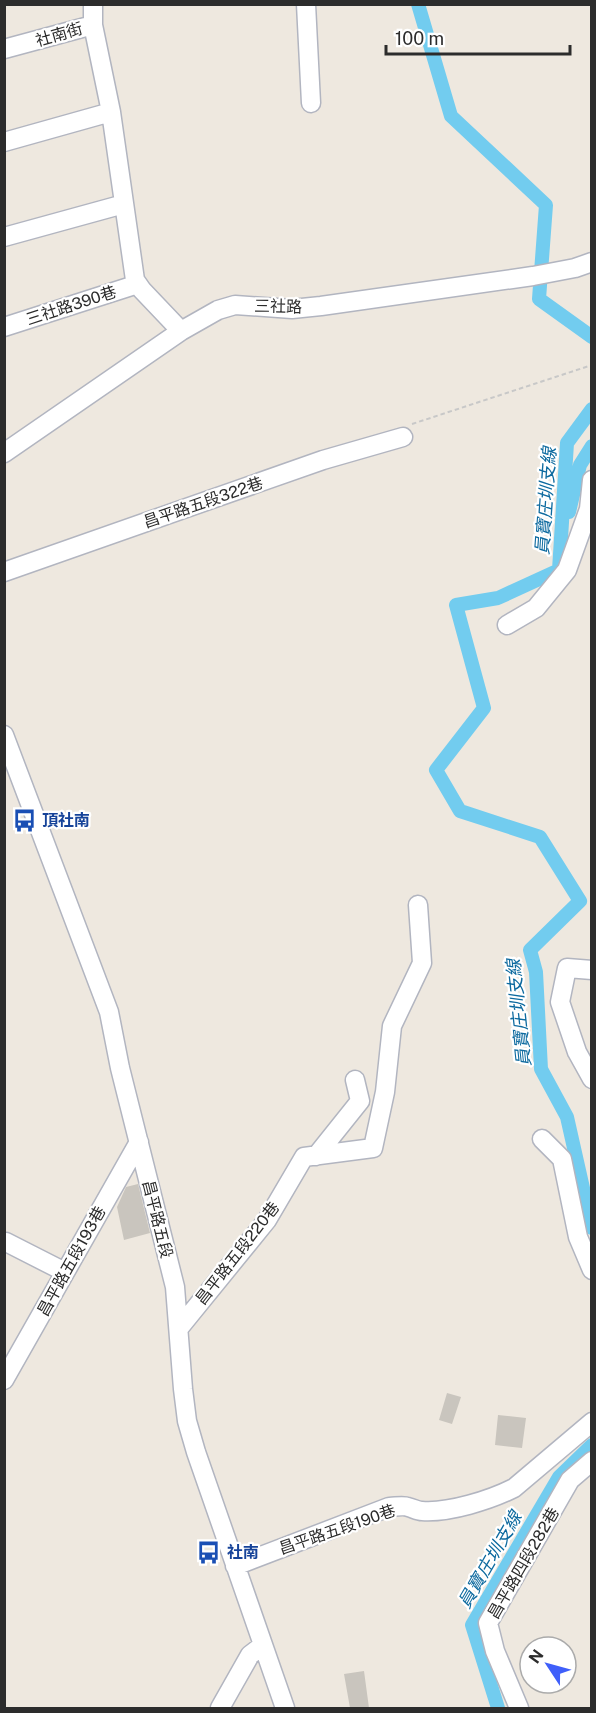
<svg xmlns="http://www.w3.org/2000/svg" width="596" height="1713" viewBox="0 0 596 1713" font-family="'Public Sans','Noto Sans TC',sans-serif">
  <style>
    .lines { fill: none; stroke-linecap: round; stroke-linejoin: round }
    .canal { stroke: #72ccef; stroke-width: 14 }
    .building { fill: #c9c5be }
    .minor-casing { stroke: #b2b5c0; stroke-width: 21 }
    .path { stroke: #c8c8c8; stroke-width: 2; stroke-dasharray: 4.5 3; stroke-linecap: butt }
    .minor { stroke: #fff; stroke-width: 18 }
    .labels { text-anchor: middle; stroke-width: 4.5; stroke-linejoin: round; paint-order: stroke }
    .street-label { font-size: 16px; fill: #2c2c2c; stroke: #fff }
    .transit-label { font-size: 16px; font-weight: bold; fill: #164399; stroke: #fff; text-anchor: start }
    .water-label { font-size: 18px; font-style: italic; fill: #0d6a9f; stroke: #fff }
  </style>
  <rect width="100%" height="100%" fill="#eee8df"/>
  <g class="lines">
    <path class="canal" d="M 418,4 L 451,116 L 546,205 L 539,299 L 592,337
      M 592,409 L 567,443 L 559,570 L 498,598 L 456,605 L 484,708 L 436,770 L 460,811 L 540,837 L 580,901 L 530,950 L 536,972 L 541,1069 L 567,1117 L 592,1228
      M 569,512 L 580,465 L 592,446
      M 498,1708 L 472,1625 L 559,1477 L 592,1445"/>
  </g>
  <path class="building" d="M 138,1184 L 150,1233 L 124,1240 L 117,1207 L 126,1187 Z
    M 447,1393 L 461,1397 L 452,1424 L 439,1420 Z
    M 498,1415 L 526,1418 L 522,1448 L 495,1445 Z
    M 364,1671 L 369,1708 L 350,1708 L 344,1674 Z"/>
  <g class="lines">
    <defs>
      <path id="minor" d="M 306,4 L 311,103
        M 93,25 L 111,112 L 135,280 L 142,290 L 181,331
        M 4,49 L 93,25 L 93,4
        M 4,142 L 111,112
        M 4,237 L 124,204
        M 4,327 L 138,284
        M 4,453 L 181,331 L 218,310 L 235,305 L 292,309 L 321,306 L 533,276 L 575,268 L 592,262
        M 4,572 L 323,460 L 403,437
        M 507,625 L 536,608 L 567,570 L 589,509 L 592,480
        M 4,735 L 109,1012 L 120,1068 L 175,1287 L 183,1389 L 187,1421 L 196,1452 L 285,1708
        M 592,970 L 567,968 L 560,1002 L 577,1052 L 592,1079
        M 542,1139 L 562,1159 L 578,1237 L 592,1270
        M 316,1156 L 360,1101 L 355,1080
        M 4,1243 L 6,1242 L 65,1272
        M 180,1327 L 267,1220 L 304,1157 L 373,1148 L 385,1092 L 392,1026 L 422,963 L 418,905
        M 4,1380 L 139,1142
        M 235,1566 L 389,1507 C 395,1507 403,1505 408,1507 C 413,1508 417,1511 422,1511 C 449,1513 490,1500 514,1488 L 592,1422
        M 220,1708 L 250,1655 L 263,1645
        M 519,1708 L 495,1651 L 488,1623 L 570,1480 L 592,1461"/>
    </defs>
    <use href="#minor" class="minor-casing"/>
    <path class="path" d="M 412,424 L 592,365"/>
    <use href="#minor" class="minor"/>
  </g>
  <defs>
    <symbol id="bus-bare" viewBox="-9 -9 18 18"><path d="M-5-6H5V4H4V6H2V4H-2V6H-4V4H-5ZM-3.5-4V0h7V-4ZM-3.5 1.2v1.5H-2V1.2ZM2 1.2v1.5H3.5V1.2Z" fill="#1a4fb4" stroke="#fff" stroke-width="2.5" paint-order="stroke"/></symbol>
  </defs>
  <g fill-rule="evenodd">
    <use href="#bus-bare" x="8" y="804" width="33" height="33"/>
    <use href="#bus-bare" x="192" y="1536" width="33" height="33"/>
  </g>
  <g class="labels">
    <g class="street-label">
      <text transform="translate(59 34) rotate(-16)" y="6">社南街</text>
      <text transform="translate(71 305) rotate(-18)" y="6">三社路390巷</text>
      <text transform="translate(278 306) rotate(1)" y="6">三社路</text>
      <text transform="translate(203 502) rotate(-19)" y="6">昌平路五段322巷</text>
      <text transform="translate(158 1219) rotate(76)" y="6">昌平路五段</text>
      <text transform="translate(237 1253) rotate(-52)" y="6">昌平路五段220巷</text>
      <text transform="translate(71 1261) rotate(-61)" y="6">昌平路五段193巷</text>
      <text transform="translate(337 1529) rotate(-19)" y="6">昌平路五段190巷</text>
      <text transform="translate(523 1563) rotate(-60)" y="6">昌平路四段282巷</text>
    </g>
    <g class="transit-label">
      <text x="42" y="826">頂社南</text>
      <text x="227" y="1558">社南</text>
    </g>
    <g class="water-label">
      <text transform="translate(546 501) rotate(-86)" y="6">員寶庄圳支線</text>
      <text transform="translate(519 1013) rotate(-96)" y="6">員寶庄圳支線</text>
      <text transform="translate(490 1560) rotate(-60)" y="6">員寶庄圳支線</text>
    </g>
  </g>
  <rect width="596" height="1713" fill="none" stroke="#2c2c2c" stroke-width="12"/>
  <g transform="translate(548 1665) rotate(306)"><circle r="28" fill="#ffffff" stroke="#ababab" stroke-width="1.5"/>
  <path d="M0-4.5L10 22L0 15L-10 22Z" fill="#3f5ffa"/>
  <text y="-9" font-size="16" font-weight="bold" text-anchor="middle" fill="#2c2c2c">N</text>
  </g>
  <path d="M386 45v9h184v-9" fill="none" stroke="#2c2c2c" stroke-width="3"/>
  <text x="395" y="45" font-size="18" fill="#2c2c2c" stroke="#ffffff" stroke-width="4.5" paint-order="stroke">100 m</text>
</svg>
